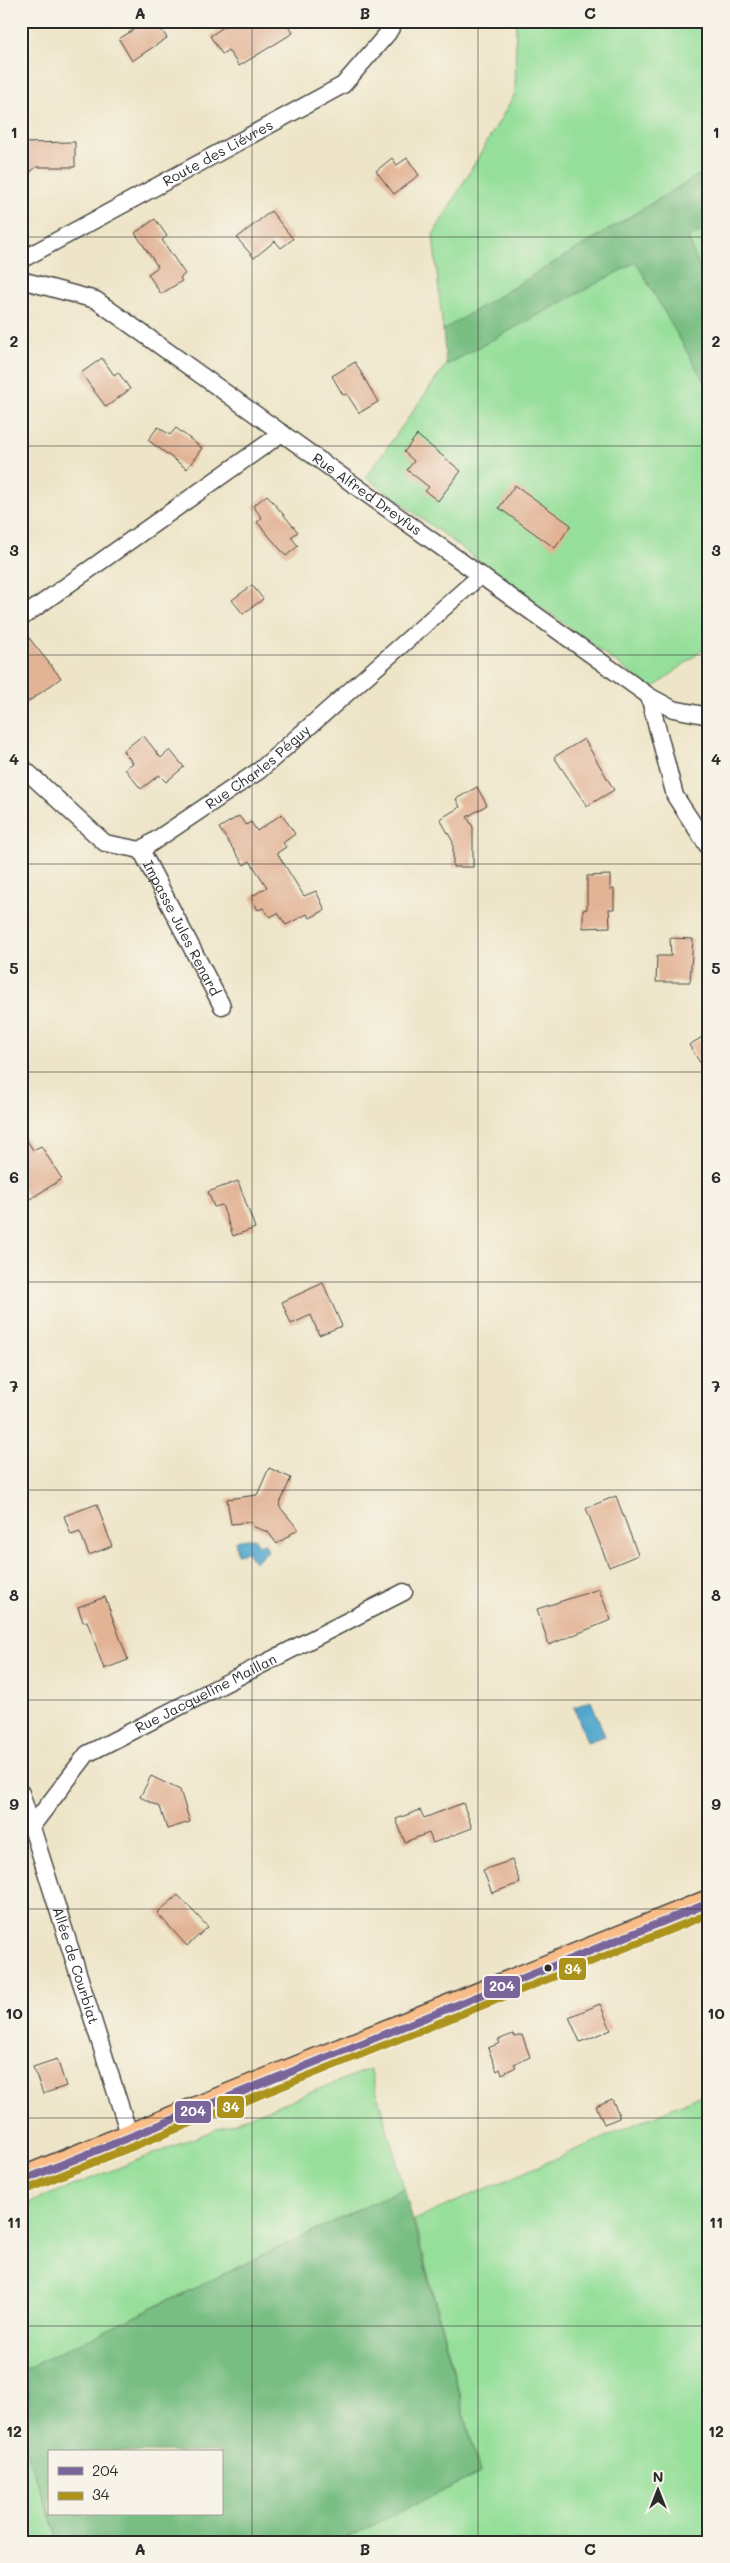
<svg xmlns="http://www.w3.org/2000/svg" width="730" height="2563" viewBox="0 0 730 2563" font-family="Mali,sans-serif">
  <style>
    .green { fill: #95df9a; stroke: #608562 }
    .forest { fill: #78be82; stroke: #527456 }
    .water { fill: #4fa6cc; stroke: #3d687c }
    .building { fill: #e2b395 }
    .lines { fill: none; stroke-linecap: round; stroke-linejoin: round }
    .minor-casing { stroke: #484743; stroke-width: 19 }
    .primary-casing { stroke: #484743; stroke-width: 29 }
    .minor { stroke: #fff; stroke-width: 16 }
    .primary { stroke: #f8bd88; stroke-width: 26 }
    .bus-1-casing { stroke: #f7f3e8; stroke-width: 11 }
    .bus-2-casing { stroke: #f7f3e8; stroke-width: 11 }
    .bus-1 { stroke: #7a659a; stroke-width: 8 }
    .bus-2 { stroke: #ac931b; stroke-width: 8 }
    .grid { fill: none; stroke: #2b2b2b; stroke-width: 1; stroke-opacity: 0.55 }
    .bus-dot { fill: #2b2b2b; stroke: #f7f3e8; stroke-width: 2 }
    .labels { text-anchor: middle; stroke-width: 5; stroke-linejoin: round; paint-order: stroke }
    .street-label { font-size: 14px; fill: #2b2b2b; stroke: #f7f3e8 }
    .line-badge { stroke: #f7f3e8; stroke-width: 2 }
    .badge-label { font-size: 14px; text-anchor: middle; font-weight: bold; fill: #fff }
    .neatline { fill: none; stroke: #2b2b2b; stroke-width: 2 }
    .grid-label { font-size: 16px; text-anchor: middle; font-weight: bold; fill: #2b2b2b }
  </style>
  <rect width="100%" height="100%" fill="#f7f3e8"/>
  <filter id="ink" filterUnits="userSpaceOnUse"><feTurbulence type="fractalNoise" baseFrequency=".02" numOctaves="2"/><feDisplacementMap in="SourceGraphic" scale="10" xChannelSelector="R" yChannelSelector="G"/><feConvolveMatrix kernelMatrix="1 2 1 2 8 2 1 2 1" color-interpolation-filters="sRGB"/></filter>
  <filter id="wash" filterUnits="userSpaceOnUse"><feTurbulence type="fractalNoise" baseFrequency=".0096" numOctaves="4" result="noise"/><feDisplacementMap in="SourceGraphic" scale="20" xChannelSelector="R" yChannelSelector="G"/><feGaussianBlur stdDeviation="1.12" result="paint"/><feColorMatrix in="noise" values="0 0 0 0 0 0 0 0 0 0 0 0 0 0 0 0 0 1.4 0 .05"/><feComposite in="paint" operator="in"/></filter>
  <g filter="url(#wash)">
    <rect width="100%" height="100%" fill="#eee5c8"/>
    <path class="green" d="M 516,21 L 709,21 L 709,172 L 697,176 L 443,330 L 433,235 L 515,94 Z
      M 709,227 L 709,292 L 688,238 Z
      M 636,262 L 709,390 L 709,645 L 652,689 L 366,477 L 446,365 Z
      M 370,2069 L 404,2188 L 21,2371 L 21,2206 Z
      M 709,2092 L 709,2542 L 338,2542 L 480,2473 L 414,2220 Z
      M 21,2438 L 59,2542 L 21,2542 Z"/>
    <path class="forest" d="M 709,172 L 709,227 L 688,238 L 709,292 L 709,390 L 636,262 L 446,365 L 443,330 L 697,176 Z
      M 404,2188 L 480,2473 L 338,2542 L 59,2542 L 49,2514 L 221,2514 L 221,2452 L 49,2452 L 49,2514 L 21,2438 L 21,2371 Z"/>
    <path class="water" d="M 254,1538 L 259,1545 L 265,1544 L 268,1551 L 254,1562 L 247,1552 L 237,1554 L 235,1541 Z
      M 591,1701 L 605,1736 L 587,1742 L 574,1707 Z"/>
    <g id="blocks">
      <path class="building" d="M 147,21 L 156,21 L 167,38 L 132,61 L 119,39 Z
        M 233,21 L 285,21 L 293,33 L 239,66 L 228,50 L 222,54 L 210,36 Z
        M 75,142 L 75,167 L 36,167 L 21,181 L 21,143 Z
        M 392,158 L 397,165 L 407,158 L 419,175 L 394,194 L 376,171 Z
        M 271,211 L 293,239 L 281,248 L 275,241 L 254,258 L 237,238 Z
        M 155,219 L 167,236 L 162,240 L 185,274 L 180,278 L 182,281 L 161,294 L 148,274 L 158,267 L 135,233 Z
        M 102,358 L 114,375 L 118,372 L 130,389 L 106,407 L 81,373 Z
        M 355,362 L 378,402 L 359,413 L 347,394 L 343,395 L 332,376 Z
        M 158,427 L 170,435 L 176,428 L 202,448 L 187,469 L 148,440 Z
        M 417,435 L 461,471 L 438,501 L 425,491 L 429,487 L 407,470 L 414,461 L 404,452 Z
        M 515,485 L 571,525 L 555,548 L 499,508 Z
        M 267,495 L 298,532 L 291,537 L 298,546 L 286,556 L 257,522 L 262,518 L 253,506 Z
        M 252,585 L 263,599 L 243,614 L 232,600 Z
        M 21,628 L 61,678 L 21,707 Z
        M 143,735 L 161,758 L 170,750 L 184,767 L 166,782 L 159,775 L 141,789 L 125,769 L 133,763 L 123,751 Z
        M 584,739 L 614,790 L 587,806 L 554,757 Z
        M 477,787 L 487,805 L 467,817 L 473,827 L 473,867 L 453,867 L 453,842 L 440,819 L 460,807 L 456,799 Z
        M 282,814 L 295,834 L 283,843 L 286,847 L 277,853 L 304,896 L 316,891 L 325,910 L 310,918 L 307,914 L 286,925 L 278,913 L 270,917 L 263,908 L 258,910 L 251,897 L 267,887 L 250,861 L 244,865 L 219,828 L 239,816 L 246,825 L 251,822 L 257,831 Z
        M 610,875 L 610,889 L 614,889 L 614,909 L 609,909 L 610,927 L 583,928 L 583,910 L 587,909 L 587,876 Z
        M 670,938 L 693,939 L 690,982 L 656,982 L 657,956 L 671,956 Z
        M 709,1033 L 709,1077 L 689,1045 Z
        M 21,1131 L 33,1150 L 41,1146 L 62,1179 L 30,1199 L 21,1186 Z
        M 238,1181 L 255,1228 L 233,1236 L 222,1205 L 214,1207 L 208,1192 Z
        M 323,1283 L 342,1326 L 319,1335 L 311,1315 L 291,1324 L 282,1302 Z
        M 269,1468 L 291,1478 L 279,1506 L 298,1529 L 277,1544 L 268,1532 L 254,1527 L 251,1522 L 231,1524 L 227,1499 L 257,1495 Z
        M 616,1496 L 638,1555 L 609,1567 L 586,1508 Z
        M 97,1504 L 112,1546 L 89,1555 L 80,1532 L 71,1535 L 64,1516 Z
        M 599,1589 L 611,1620 L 549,1645 L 537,1609 Z
        M 105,1597 L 128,1660 L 104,1669 L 87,1621 L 83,1622 L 78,1607 Z
        M 151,1776 L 180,1790 L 190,1822 L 167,1829 L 160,1807 L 140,1797 Z
        M 463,1803 L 472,1828 L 433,1843 L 429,1833 L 405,1842 L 396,1819 L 420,1810 L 424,1818 Z
        M 512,1860 L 520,1883 L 492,1893 L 483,1870 Z
        M 178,1895 L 208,1927 L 187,1946 L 157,1913 Z
        M 600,2004 L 611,2030 L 580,2042 L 569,2017 Z
        M 513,2034 L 515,2037 L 522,2035 L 530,2057 L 514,2064 L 516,2067 L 502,2074 L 500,2069 L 497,2071 L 488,2048 L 500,2043 L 498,2040 Z
        M 57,2059 L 66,2086 L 43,2094 L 33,2067 Z
        M 612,2099 L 619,2115 L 619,2118 L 604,2124 L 596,2106 Z"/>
    </g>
  </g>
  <g filter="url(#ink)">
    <use href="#blocks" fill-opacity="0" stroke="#484743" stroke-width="1"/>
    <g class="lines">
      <defs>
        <g id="minor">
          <path id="s1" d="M 21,260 L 343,85 L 388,33 L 395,21"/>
          <path id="s2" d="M 21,280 L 96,300 L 649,696 L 673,709 L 709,716"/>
          <path d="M 21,618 L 282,433"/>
          <path d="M 649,696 L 675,796 L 709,848"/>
          <path id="s3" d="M 21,766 L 105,843 L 141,850 L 260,770 L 481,575"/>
          <path id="s4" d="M 141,850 L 222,1006"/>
          <path id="s5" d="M 21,1793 L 130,2137"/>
          <path id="s6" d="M 32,1826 L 87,1754 L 404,1592"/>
        </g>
        <path id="primary" d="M 21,2181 L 709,1903"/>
      </defs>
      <use href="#minor" class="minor-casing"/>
      <use href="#primary" class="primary-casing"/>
      <use href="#minor" class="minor"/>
      <use href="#primary" class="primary"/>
      <defs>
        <path id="bus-1" d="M 21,2181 L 709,1903"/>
        <path id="bus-2" d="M 25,2190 L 709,1914"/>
      </defs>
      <use href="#bus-1" class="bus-1-casing"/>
      <use href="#bus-2" class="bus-2-casing"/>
      <use href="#bus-1" class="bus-1"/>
      <use href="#bus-2" class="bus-2"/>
    </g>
  </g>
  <path class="grid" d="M 252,21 L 252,2542M 478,21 L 478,2542M 21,237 L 709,237M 21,446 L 709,446M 21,655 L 709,655M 21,864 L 709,864M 21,1072 L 709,1072M 21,1282 L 709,1282M 21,1490 L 709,1490M 21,1700 L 709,1700M 21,1909 L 709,1909M 21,2118 L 709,2118M 21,2326 L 709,2326"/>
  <circle class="bus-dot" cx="548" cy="1968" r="4.5"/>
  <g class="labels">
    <g class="street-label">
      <text dy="5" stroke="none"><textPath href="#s1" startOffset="224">Route des Liévres</textPath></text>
      <text dy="5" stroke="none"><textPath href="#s2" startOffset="411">Rue Alfred Dreyfus</textPath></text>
      <text dy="5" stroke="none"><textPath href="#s3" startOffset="294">Rue Charles Péguy</textPath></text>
      <text dy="5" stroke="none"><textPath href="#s4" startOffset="88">Impasse Jules Renard</textPath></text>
      <text dy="5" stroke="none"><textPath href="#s6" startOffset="224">Rue Jacqueline Maillan</textPath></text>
      <text dy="5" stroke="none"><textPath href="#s5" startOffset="181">Allée de Courbiat</textPath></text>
    </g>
  </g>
  <g class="line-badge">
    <rect x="558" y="1957" width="29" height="24" rx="5" fill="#ac931b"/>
    <rect x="483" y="1975" width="38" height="24" rx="5" fill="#7a659a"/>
    <rect x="216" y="2095" width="29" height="24" rx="5" fill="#ac931b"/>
    <rect x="174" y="2100" width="38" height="24" rx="5" fill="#7a659a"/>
  </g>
  <g class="badge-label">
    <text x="573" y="1974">34</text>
    <text x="502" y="1991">204</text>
    <text x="231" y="2112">34</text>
    <text x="193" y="2116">204</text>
  </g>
  <rect width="730" height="2563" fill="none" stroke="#f7f3e8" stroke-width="55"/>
  <rect x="48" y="2450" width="175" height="65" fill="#f7f3e8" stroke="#a5a39c"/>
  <rect x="58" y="2467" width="25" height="8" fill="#7a659a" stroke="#a5a39c"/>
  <text x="92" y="2476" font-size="15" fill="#2b2b2b">204</text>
  <rect x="58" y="2492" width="25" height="8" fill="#ac931b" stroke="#a5a39c"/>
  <text x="92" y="2500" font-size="15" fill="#2b2b2b">34</text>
  <g transform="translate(658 2490)" stroke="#f7f3e8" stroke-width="4" paint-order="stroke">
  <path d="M0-4L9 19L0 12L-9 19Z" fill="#2b2b2b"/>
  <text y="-8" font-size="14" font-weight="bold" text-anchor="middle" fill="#2b2b2b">N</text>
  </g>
  <rect x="28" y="28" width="674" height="2508" class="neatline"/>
  <g class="grid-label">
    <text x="140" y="19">A</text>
    <text x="365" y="19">B</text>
    <text x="590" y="19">C</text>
    <text x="14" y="138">1</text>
    <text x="716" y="138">1</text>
    <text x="14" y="347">2</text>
    <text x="716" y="347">2</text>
    <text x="14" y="556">3</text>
    <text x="716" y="556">3</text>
    <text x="14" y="765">4</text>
    <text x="716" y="765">4</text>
    <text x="14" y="974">5</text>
    <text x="716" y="974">5</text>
    <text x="14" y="1183">6</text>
    <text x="716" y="1183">6</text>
    <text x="14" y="1392">7</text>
    <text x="716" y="1392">7</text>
    <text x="14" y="1601">8</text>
    <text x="716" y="1601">8</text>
    <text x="14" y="1810">9</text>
    <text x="716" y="1810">9</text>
    <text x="14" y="2019">10</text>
    <text x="716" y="2019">10</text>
    <text x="14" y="2228">11</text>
    <text x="716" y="2228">11</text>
    <text x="14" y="2437">12</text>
    <text x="716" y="2437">12</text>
    <text x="140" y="2555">A</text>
    <text x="365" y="2555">B</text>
    <text x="590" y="2555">C</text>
  </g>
</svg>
